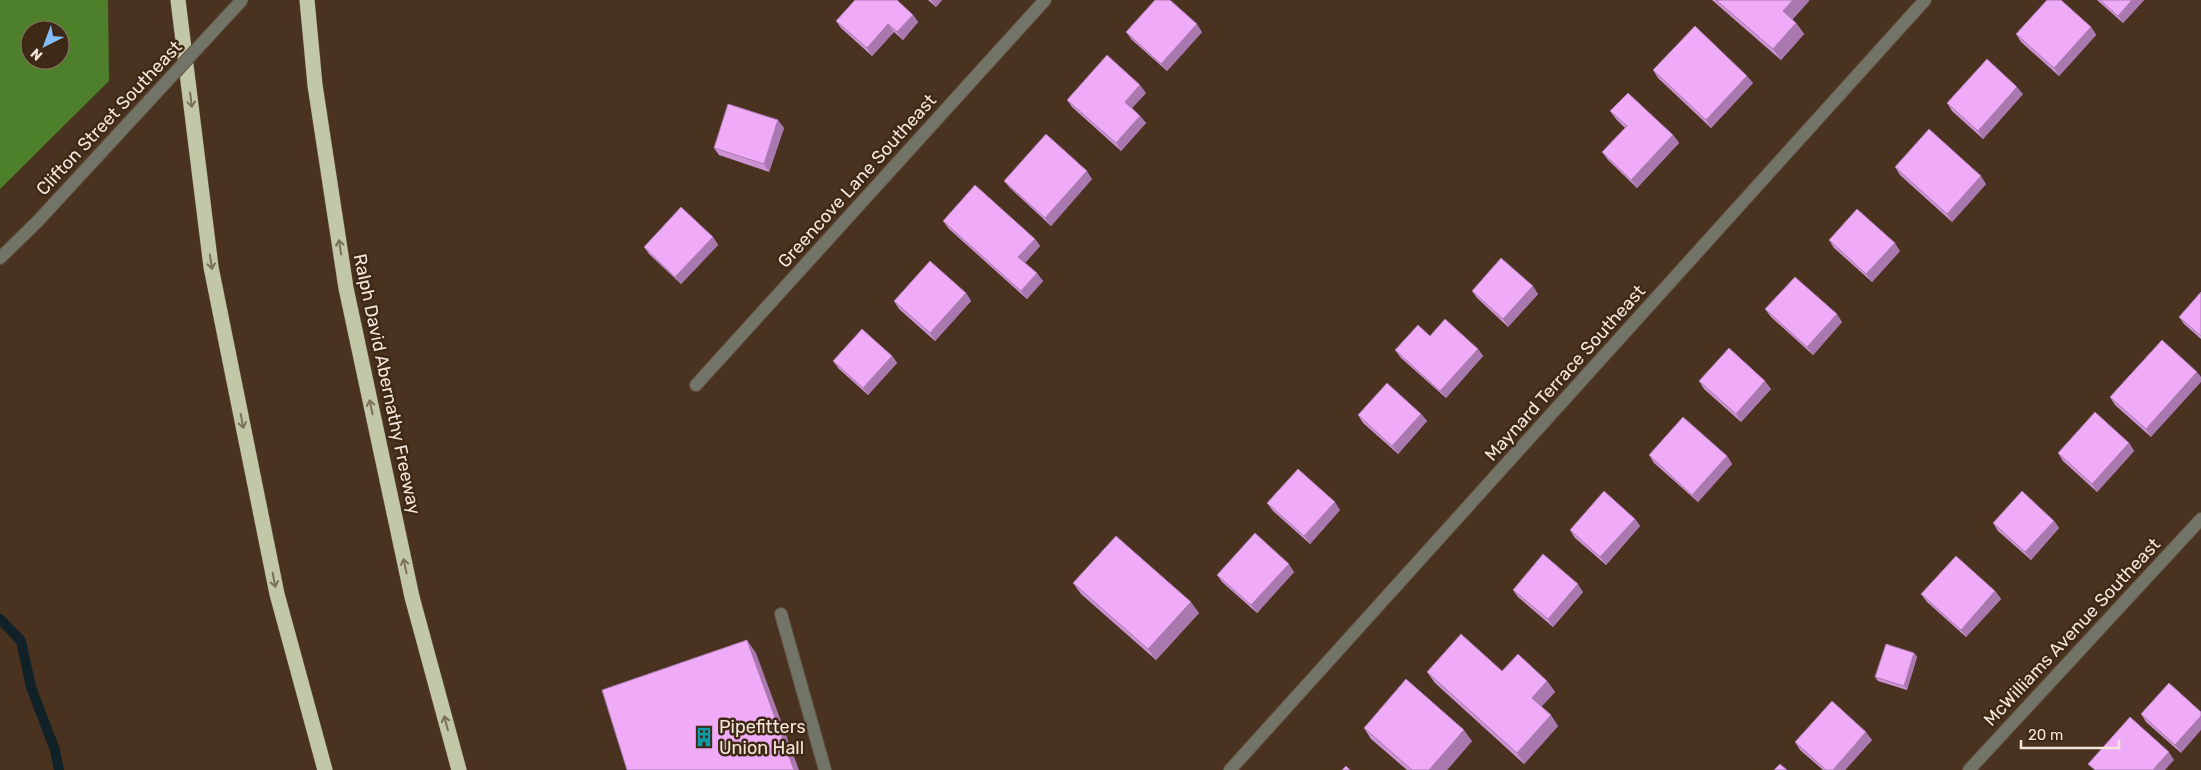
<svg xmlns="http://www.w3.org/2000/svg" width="2201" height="770" viewBox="0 0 2201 770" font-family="Rubik,sans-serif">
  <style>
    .forest { fill: #4e7f2a; fill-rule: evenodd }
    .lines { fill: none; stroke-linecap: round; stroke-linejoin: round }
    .stream { stroke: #102127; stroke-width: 10 }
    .minor-casing { stroke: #654f3e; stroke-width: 14 }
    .highway-casing { stroke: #654f3e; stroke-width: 16 }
    .minor { stroke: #727467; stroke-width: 12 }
    .highway { stroke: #c1c7a7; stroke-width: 15 }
    .minor-bridge-casing { stroke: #654f3e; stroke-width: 14; stroke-linecap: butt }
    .minor-bridge { stroke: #727467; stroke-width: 12 }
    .wall { fill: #ce93d5 }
    .shaded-wall { fill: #a878ae }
    .building { fill: #f0abf8; stroke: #a878ae }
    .oneway { stroke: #797057 }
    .labels { text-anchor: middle; stroke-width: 5; stroke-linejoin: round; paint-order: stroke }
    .street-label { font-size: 18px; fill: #f5e6db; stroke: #3e2816 }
    .poi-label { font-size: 18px; fill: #f5e6db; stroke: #3e2816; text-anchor: start }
  </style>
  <rect width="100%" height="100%" fill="#493220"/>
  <path class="forest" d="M 0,0 L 108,0 L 109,81 L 0,189 ZM 30,30 L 60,30 L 60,60 L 30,60 Z"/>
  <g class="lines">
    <path class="stream" d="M 0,619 L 21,641 L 31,687 L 55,750 L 59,770"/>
    <defs>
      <path id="minor" d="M 0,258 L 37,222
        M 696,385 L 1045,0
        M 781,614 L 825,770
        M 1230,770 L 1925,0
        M 1969,770 L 2201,519"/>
      <path id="highway" d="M 178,0 L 211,267 L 277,594 L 325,770
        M 307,0 L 315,85 L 346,288 L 412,597 L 459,770"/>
    </defs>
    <use href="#minor" class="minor-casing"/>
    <use href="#highway" class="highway-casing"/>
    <use href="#minor" class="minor"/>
    <use href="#highway" class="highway"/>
    <defs>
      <path id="minor-bridge" d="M 37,222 L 242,0"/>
    </defs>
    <use href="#minor-bridge" class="minor-bridge-casing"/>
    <use href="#minor-bridge" class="minor-bridge"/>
  </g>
  <path class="wall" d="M 928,0 L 942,0 L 936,7 Z
    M 1712,0 L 1808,0 L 1809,1 L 1792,20 L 1796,23 L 1804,34 L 1781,60 Z
    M 2097,0 L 2144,0 L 2123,23 Z
    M 913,15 L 918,22 L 903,40 L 894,32 L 872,56 L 841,28 L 836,21 Z
    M 2091,27 L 2096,35 L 2059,76 L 2021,42 L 2016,34 Z
    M 1126,32 L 1202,32 L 1167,71 L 1132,40 Z
    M 1653,70 L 1753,83 L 1711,128 L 1658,78 Z
    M 1146,93 L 1132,108 L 1140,116 L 1146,123 L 1121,151 L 1072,107 L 1067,100 Z
    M 2023,94 L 1983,139 L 1952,111 L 1947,103 Z
    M 1610,111 L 1673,135 L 1679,143 L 1637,188 L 1608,160 L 1602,152 L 1625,128 L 1616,119 Z
    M 784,128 L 769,172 L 719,155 L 714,148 Z
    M 1895,167 L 1986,184 L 1952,222 L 1900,175 Z
    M 1092,179 L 1051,226 L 1010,188 L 1004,181 Z
    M 943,221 L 1035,239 L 1040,246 L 1025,263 L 1043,281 L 1027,299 L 949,229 Z
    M 713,237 L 718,245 L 681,284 L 649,254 L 644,247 Z
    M 1829,240 L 1900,251 L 1872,282 L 1834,248 Z
    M 1472,291 L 1538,294 L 1508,327 L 1477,298 Z
    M 2201,292 L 2201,339 L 2184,324 L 2179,317 Z
    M 966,293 L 971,301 L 935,341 L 899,309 L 894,301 Z
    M 1765,309 L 1842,322 L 1813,355 L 1771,317 Z
    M 1430,336 L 1478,349 L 1483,356 L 1446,398 L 1401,358 L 1395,350 Z
    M 2162,340 L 2151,437 L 2115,405 L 2110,397 Z
    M 892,356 L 897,363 L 868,395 L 839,369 L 833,361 Z
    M 1699,381 L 1771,389 L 1741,422 L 1704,389 Z
    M 1421,414 L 1427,421 L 1398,454 L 1363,423 L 1358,415 Z
    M 2129,443 L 2134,451 L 2097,492 L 2063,461 L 2058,453 Z
    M 1649,455 L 1727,456 L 1732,464 L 1698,502 L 1654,463 Z
    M 1267,503 L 1340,510 L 1310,544 L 1273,511 Z
    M 1635,519 L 1640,526 L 1606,565 L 1575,538 L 1570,530 Z
    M 2054,521 L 2059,528 L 2031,560 L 1998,531 L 1993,523 Z
    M 1294,572 L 1257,613 L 1222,582 L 1217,575 Z
    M 1073,583 L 1199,613 L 1156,660 L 1081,594 Z
    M 1513,590 L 1583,592 L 1553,627 L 1518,597 Z
    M 1995,591 L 2001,599 L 1966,637 L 1927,602 L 1921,594 Z
    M 1914,653 L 1917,657 L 1907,690 L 1878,681 L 1875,677 Z
    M 1502,671 L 1547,681 L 1555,692 L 1541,707 L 1558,726 L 1524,764 L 1435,683 L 1427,672 Z
    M 2169,683 L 2181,753 L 2146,722 L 2141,714 Z
    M 1364,728 L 1472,741 L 1447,770 L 1407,770 L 1371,739 Z
    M 1872,740 L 1845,770 L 1823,770 L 1800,750 L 1795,742 Z"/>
  <path class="shaded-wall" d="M 931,0 L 942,0 L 936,7 Z
    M 1793,0 L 1808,0 L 1809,1 L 1790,22 L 1783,11 Z
    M 2132,0 L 2144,0 L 2123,23 L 2118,16 Z
    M 913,15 L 918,22 L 903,40 L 897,32 Z
    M 1796,23 L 1804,34 L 1781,60 L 1773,49 Z
    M 888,24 L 894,32 L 872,56 L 867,48 Z
    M 1197,24 L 1202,32 L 1167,71 L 1161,64 Z
    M 2091,27 L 2096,35 L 2059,76 L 2054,68 Z
    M 1747,76 L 1753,83 L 1711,128 L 1706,120 Z
    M 1140,85 L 1146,93 L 1130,110 L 1125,102 Z
    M 2017,87 L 2023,94 L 1983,139 L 1978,131 Z
    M 1140,116 L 1146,123 L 1121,151 L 1116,143 Z
    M 778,120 L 784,128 L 769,172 L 764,164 Z
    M 1673,135 L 1679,143 L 1637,188 L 1631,180 Z
    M 1087,171 L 1092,179 L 1051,226 L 1045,218 Z
    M 1981,176 L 1986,184 L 1952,222 L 1947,214 Z
    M 713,237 L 718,245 L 681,284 L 675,277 Z
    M 1035,239 L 1040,246 L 1024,264 L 1018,257 Z
    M 1895,243 L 1900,251 L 1872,282 L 1866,274 Z
    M 1037,273 L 1043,281 L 1027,299 L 1021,291 Z
    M 1533,286 L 1538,294 L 1508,327 L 1503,319 Z
    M 966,293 L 971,301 L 935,341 L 930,333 Z
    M 1837,314 L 1842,322 L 1813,355 L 1807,347 Z
    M 1478,349 L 1483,356 L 1446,398 L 1440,391 Z
    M 892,356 L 897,363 L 868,395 L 863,388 Z
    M 2197,372 L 2201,377 L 2201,382 L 2151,437 L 2146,429 Z
    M 1765,381 L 1771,389 L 1741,422 L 1736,414 Z
    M 1421,414 L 1427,421 L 1398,454 L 1392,446 Z
    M 2129,443 L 2134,451 L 2097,492 L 2092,484 Z
    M 1727,456 L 1732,464 L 1698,502 L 1692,495 Z
    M 1335,502 L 1340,510 L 1310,544 L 1304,536 Z
    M 1635,519 L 1640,526 L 1606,565 L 1600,557 Z
    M 2054,521 L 2059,528 L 2031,560 L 2025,552 Z
    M 1289,564 L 1294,572 L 1257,613 L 1251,605 Z
    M 1578,584 L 1583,592 L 1553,627 L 1548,619 Z
    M 1995,591 L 2001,599 L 1966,637 L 1961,630 Z
    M 1191,602 L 1199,613 L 1156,660 L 1148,649 Z
    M 747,640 L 756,653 L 799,770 L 794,770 Z
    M 1914,653 L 1917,657 L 1907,690 L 1904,686 Z
    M 1547,681 L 1555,692 L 1539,709 L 1532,698 Z
    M 1551,715 L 1558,726 L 1524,764 L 1517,753 Z
    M 2201,716 L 2201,730 L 2181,753 L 2175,745 Z
    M 1464,730 L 1472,741 L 1447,770 L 1429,770 Z
    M 1866,732 L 1872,740 L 1845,770 L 1833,770 Z
    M 2169,752 L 2174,760 L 2165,770 L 2153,770 Z"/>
  <path class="building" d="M 855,0 L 897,0 L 913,15 L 897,32 L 888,24 L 867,48 L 836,21 Z
    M 1155,0 L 1170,0 L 1197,24 L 1161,64 L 1126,32 Z
    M 1716,0 L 1793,0 L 1783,11 L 1796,23 L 1773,49 Z
    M 2047,0 L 2061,0 L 2091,27 L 2054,68 L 2016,34 Z
    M 2100,0 L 2132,0 L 2118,16 Z
    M 1695,26 L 1747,76 L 1706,120 L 1653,70 Z
    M 1107,55 L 1140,85 L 1125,102 L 1140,116 L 1116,143 L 1067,100 Z
    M 1987,59 L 2017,87 L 1978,131 L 1947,103 Z
    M 1628,93 L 1673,135 L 1631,180 L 1602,152 L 1627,126 L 1610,111 Z
    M 728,104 L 778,120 L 764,164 L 714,148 Z
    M 1929,129 L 1981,176 L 1947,214 L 1895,167 Z
    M 1046,134 L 1087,171 L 1045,218 L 1004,181 Z
    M 975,185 L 1035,239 L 1018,257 L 1037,273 L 1021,291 L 943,221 Z
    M 681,207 L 713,237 L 675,277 L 644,247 Z
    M 1857,209 L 1895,243 L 1866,274 L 1829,240 Z
    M 1501,258 L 1533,286 L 1503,319 L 1472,291 Z
    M 930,261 L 966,293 L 930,333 L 894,301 Z
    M 1795,277 L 1837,314 L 1807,347 L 1765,309 Z
    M 2201,292 L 2201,336 L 2179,317 Z
    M 1445,319 L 1478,349 L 1440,391 L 1395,350 L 1418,325 L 1430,336 Z
    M 862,329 L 892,356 L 863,388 L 833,361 Z
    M 2162,340 L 2197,372 L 2146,429 L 2110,397 Z
    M 1729,348 L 1765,381 L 1736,414 L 1699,381 Z
    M 1387,383 L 1421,414 L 1392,446 L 1358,415 Z
    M 2095,412 L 2129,443 L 2092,484 L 2058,453 Z
    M 1683,417 L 1727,456 L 1692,495 L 1649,455 Z
    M 1298,469 L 1335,502 L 1304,536 L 1267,503 Z
    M 1604,491 L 1635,519 L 1600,557 L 1570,530 Z
    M 2022,491 L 2054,521 L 2025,552 L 1993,523 Z
    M 1255,533 L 1289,564 L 1251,605 L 1217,575 Z
    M 1116,536 L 1191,602 L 1148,649 L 1073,583 Z
    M 1543,554 L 1578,584 L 1548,619 L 1513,590 Z
    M 1956,556 L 1995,591 L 1961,630 L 1921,594 Z
    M 1461,634 L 1502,671 L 1518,654 L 1547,681 L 1532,698 L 1551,715 L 1517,753 L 1427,672 Z
    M 747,640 L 794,770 L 627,770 L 602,690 Z
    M 1886,644 L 1914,653 L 1904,686 L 1875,677 Z
    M 1406,679 L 1464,730 L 1429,770 L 1412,770 L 1364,728 Z
    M 2169,683 L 2201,712 L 2201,716 L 2175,745 L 2141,714 Z
    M 1832,701 L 1866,732 L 1833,770 L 1826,770 L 1795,742 Z
    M 2130,717 L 2169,752 L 2153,770 L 2095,770 L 2088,764 Z
    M 1780,764 L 1787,770 L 1774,770 Z
    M 1346,766 L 1350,770 L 1342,770 Z"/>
  <defs><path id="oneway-shaft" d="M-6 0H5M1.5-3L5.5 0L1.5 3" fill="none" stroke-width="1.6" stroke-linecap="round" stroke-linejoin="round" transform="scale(1.25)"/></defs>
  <g class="oneway">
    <use href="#oneway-shaft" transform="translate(191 100) rotate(83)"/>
    <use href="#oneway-shaft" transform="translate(340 247) rotate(-99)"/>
    <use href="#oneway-shaft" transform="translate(211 262) rotate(82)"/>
    <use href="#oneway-shaft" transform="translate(371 407) rotate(-102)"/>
    <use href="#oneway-shaft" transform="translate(242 421) rotate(79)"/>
    <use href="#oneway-shaft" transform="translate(405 566) rotate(-102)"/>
    <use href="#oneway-shaft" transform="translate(274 580) rotate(79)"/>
    <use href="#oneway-shaft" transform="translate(446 723) rotate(-105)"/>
  </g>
  <defs>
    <symbol id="building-bare" viewBox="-9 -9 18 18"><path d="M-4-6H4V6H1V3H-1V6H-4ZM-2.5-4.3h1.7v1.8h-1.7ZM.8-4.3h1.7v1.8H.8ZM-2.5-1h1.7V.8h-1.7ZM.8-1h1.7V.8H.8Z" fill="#0f9aa8" stroke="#3e2816" stroke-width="2.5" paint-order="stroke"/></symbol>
  </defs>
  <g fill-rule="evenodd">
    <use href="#building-bare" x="690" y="723" width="28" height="28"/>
  </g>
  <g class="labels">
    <g class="street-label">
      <text transform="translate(109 118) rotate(-47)" y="6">Clifton Street Southeast</text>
      <text transform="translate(857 181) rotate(-48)" y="6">Greencove Lane Southeast</text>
      <text transform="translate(1565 373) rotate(-48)" y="6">Maynard Terrace Southeast</text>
      <text transform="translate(387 384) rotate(78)" y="6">Ralph David Abernathy Freeway</text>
      <text transform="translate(2072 632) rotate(-47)" y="6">McWilliams Avenue Southeast</text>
    </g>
    <g class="poi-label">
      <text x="719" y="733">Pipefitters<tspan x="719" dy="21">Union Hall</tspan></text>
    </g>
  </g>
  <g transform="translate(45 45) rotate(222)"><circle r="24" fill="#3e2816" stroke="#877465"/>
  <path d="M0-4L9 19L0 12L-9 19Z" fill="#83bcfb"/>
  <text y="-8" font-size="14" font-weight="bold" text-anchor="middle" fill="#f5e6db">N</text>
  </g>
  <path d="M2021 740v8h98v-8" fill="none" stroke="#f5e6db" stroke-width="2.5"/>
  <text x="2028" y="740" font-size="15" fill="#f5e6db" stroke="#3e2816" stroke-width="4" paint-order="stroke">20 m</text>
</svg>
